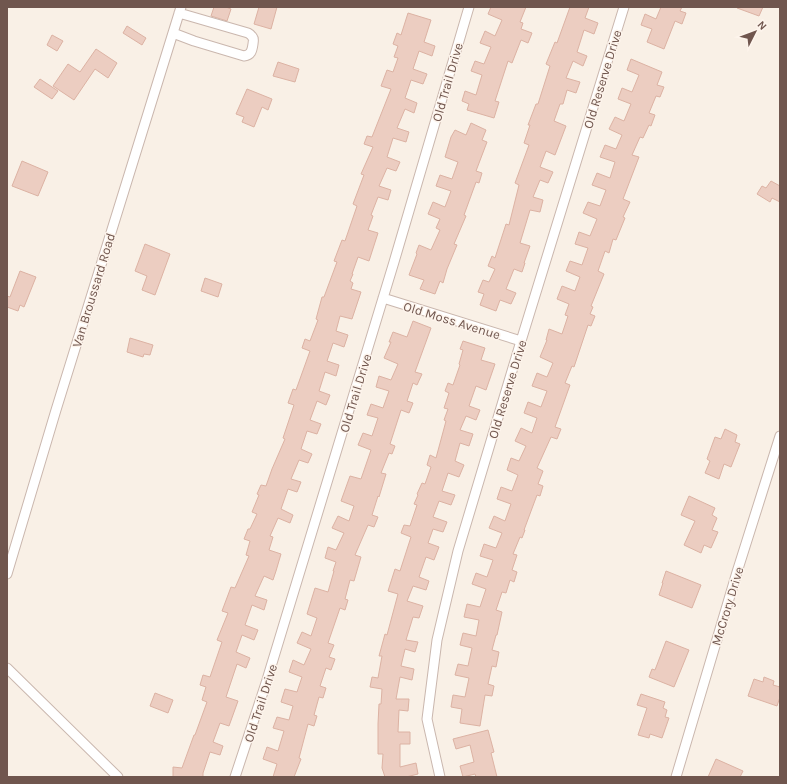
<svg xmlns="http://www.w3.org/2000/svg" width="787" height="784" viewBox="0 0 787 784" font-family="Karla,sans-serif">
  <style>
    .building { fill: #eccdc1; stroke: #dcb2a3 }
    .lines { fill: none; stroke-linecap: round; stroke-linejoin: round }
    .minor-casing { stroke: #cab7ae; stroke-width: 11 }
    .minor { stroke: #fff; stroke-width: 9 }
    .labels { text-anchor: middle; stroke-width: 3; stroke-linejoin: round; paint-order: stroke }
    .street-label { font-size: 13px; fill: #70564e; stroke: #fdf4ec }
  </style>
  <rect width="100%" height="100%" fill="#f9f0e6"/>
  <path class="building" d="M 214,7 L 226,7 L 231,9 L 227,21 L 211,16 Z
    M 259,7 L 277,7 L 271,29 L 254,24 Z
    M 491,7 L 526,7 L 520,22 L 523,23 L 521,29 L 532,33 L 528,43 L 521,40 L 512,63 L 508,61 L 495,101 L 499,102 L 494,118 L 467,110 L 469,104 L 462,101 L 465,91 L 476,95 L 482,75 L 471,71 L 475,61 L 484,64 L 491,47 L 480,43 L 485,31 L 495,36 L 502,20 L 488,14 Z
    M 570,7 L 589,7 L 585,18 L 598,23 L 594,34 L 584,30 L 577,52 L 587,56 L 583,66 L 573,61 L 566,78 L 580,82 L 576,93 L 567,90 L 563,104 L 560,104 L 554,121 L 566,126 L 555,155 L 546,151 L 540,167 L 553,172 L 548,183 L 540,180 L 533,197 L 543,200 L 540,212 L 530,210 L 520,243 L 530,246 L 524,263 L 525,263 L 522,272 L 514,269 L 506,289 L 516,293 L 511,304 L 500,300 L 496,311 L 480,305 L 484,294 L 478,292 L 483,280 L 489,282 L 495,269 L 488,266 L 492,256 L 495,258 L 506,224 L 509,225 L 519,185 L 515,183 L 529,145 L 524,143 L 530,125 L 528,125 L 536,104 L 538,104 L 550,66 L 546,64 L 555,42 L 557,43 Z
    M 661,7 L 682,7 L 680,11 L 686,13 L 682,24 L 675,21 L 664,49 L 647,42 L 652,29 L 641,25 L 645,14 L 656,19 Z
    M 737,7 L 763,7 L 759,16 L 737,8 Z
    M 408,13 L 431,20 L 424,42 L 435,46 L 432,56 L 419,51 L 413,69 L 427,74 L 423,84 L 411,80 L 405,98 L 417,103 L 414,113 L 405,109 L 397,128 L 409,132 L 406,142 L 393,138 L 387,157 L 400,162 L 396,171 L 387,168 L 379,186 L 391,190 L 388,200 L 378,197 L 371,215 L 373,216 L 368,230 L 378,233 L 369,261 L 358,257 L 352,274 L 353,274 L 350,281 L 353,283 L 351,289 L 361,292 L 352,319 L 340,316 L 336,331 L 348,335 L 344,347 L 333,343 L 327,361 L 339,365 L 336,376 L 325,372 L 319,391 L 330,395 L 326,405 L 317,401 L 310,420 L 321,424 L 317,434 L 307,431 L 301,449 L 312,454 L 308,463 L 299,460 L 291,479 L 301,482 L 297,492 L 288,489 L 281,509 L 293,515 L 290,523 L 278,518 L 270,536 L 273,537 L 269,550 L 281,554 L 276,571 L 273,580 L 264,576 L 255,596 L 267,600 L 264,610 L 252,605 L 245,625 L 258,630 L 254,640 L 242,635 L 236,652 L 250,658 L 246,668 L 237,664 L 226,697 L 238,701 L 229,726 L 220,723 L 213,742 L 223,746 L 220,755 L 210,752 L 203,773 L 203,777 L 173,777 L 173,767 L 182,768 L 194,735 L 195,735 L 207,702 L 202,700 L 206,687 L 200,685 L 203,675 L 210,677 L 222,642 L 217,640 L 228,613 L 222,611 L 231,587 L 235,588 L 249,556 L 246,555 L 250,541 L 244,539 L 248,529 L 250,529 L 257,514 L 252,512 L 259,495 L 257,494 L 261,485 L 266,486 L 272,469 L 285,439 L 283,438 L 294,405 L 288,403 L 293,389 L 296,390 L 310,351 L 302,348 L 305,339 L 310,341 L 318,320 L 316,319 L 322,297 L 324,297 L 337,262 L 334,261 L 342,240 L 345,241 L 357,206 L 353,204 L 364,175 L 361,174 L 373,147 L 364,144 L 367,136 L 372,137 L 391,89 L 381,86 L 387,70 L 393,72 L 398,58 L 394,57 L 398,46 L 393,44 L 397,33 L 401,35 Z
    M 127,26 L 146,38 L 142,45 L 123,33 Z
    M 52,35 L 63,41 L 57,51 L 47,45 Z
    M 96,49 L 117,63 L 108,78 L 95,69 L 74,100 L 53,86 L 68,64 L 80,72 Z
    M 631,59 L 662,72 L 657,85 L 664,87 L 660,97 L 656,96 L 649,113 L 655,115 L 651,126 L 649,125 L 643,138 L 640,137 L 632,155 L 639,157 L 623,199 L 630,202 L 623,217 L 625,218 L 616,240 L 613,239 L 609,253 L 605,251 L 598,271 L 604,274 L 591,306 L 593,307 L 590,314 L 595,316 L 591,326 L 588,325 L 574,367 L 572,366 L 565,383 L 570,385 L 555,427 L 561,429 L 557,439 L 551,437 L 537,468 L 543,471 L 538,484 L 543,486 L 540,496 L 537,495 L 524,530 L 525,530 L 522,538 L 520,537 L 513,554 L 517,555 L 512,570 L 517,572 L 514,582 L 510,580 L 506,593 L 502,592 L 496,610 L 502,612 L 497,635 L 496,635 L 492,650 L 499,652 L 496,667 L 492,666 L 488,684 L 494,686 L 492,696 L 485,695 L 480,726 L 460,723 L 462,709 L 451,707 L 453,695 L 465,697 L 469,678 L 455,675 L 458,664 L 468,666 L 472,648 L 460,645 L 463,633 L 476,636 L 479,620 L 464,617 L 467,604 L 480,607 L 486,589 L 472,584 L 476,573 L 487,577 L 493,560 L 480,556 L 484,544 L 496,548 L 502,533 L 489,528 L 494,516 L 505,521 L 511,504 L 497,499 L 501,487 L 512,491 L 518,475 L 507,470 L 511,458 L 519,461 L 526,446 L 515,441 L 521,428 L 532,433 L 537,418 L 524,413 L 528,402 L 541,407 L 547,391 L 532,386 L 537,373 L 547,377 L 553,363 L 540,357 L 547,340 L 546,340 L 549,329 L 562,334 L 568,316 L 565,315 L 569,304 L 557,299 L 562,286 L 575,291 L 580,277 L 566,271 L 570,261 L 582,265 L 588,248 L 575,244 L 579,232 L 590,236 L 597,219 L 583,213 L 588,202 L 600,206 L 606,190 L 592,185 L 597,173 L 610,178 L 615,162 L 600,157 L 605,145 L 616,149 L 622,135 L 609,129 L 615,117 L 624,121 L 631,104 L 618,99 L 622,88 L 632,92 L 639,75 L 627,70 Z
    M 278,62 L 299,69 L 295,82 L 273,76 Z
    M 40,79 L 58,91 L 52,99 L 34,87 Z
    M 247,89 L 272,99 L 268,110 L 262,107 L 254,127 L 242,122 L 244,117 L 236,114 Z
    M 471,123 L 486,130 L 482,140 L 487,142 L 476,171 L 482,173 L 479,183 L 476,182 L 464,215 L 466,216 L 454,244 L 457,245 L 447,269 L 443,283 L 440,281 L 435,294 L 420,289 L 424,280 L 409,275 L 417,254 L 416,253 L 419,245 L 431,250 L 440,230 L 436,228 L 440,219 L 428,214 L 433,202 L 445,207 L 451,191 L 436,186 L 440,175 L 452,179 L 458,162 L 445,157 L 451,137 L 455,130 L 466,135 Z
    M 22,161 L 48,172 L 38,196 L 12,186 Z
    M 771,181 L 780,186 L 780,202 L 772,198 L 770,202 L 757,194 L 762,186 L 766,188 Z
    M 145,244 L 170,254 L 155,295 L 142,290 L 147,276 L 135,271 Z
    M 20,271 L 36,277 L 24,307 L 20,305 L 18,311 L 7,307 L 7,296 L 10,297 Z
    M 205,278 L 222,284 L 218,297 L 201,291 Z
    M 413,321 L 431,328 L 415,372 L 422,374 L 417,385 L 413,383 L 407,401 L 413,403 L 409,413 L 401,410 L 390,444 L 395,446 L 392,454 L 389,453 L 381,473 L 386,474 L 379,497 L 378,496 L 372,515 L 378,517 L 374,527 L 368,525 L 355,555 L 361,557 L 354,581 L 350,580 L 345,599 L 348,600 L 345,610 L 340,608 L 328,643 L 334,645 L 329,657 L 335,659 L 331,670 L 326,668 L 320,686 L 326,688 L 323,698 L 319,697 L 314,715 L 317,716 L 314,726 L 308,724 L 299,758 L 301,759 L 294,777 L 273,777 L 277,764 L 263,759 L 267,747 L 278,751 L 284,731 L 273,728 L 277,717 L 289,720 L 293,706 L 281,702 L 285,689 L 297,692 L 302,677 L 289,672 L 293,660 L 304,665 L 311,649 L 297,643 L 302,632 L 311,636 L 317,618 L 307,614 L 315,588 L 328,592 L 334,571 L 333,571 L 336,562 L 325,558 L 328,547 L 336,550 L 344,533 L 332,528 L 338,516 L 349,521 L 354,506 L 341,501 L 350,476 L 361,479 L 371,450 L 358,445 L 363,433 L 372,436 L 378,418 L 367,415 L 371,404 L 383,408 L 389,391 L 376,387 L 379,376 L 391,380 L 398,364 L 384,358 L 391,342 L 389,342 L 393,332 L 407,337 Z
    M 130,338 L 153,345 L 150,355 L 144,354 L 143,357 L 127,352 Z
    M 463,341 L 485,348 L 481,360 L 495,364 L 486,390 L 476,386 L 469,406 L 480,410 L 476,420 L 466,416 L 460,430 L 473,434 L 469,446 L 460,443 L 455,461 L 464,465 L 459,477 L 448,473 L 442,491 L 455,495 L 451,505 L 439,501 L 433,517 L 447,522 L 443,532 L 433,529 L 428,543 L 439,547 L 434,560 L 426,557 L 419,577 L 429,581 L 426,590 L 413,586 L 407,601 L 423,606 L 419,618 L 413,617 L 406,640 L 418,642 L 415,652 L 405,649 L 401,666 L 414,669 L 412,680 L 400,677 L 396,699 L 409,699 L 408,711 L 399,710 L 398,732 L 410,732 L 410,744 L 400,744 L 400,767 L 416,763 L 418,774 L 406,777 L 385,777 L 382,768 L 383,754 L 378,754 L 378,724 L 379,704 L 381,704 L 382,689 L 370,687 L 372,677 L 378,678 L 382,656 L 379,656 L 385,634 L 387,635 L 398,594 L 388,591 L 395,569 L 400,571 L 411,537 L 401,533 L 404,525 L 410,526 L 417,505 L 414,504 L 418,495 L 417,494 L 422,483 L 425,484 L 431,467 L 427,465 L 430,455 L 436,458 L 446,421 L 444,420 L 448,409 L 444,408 L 449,393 L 445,391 L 448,383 L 453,385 L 460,365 L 459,364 L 463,350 L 460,349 Z
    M 725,429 L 737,435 L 735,442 L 740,444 L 731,467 L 724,464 L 719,479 L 705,473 L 710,461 L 707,459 L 715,437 L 721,439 Z
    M 689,496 L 715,508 L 712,515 L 717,518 L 712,530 L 718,532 L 711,548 L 704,545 L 701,553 L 684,545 L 695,521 L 681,515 Z
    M 666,571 L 701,585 L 692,608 L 659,595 L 663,583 L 662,583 Z
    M 666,641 L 689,650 L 674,687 L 649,677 L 652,669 L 655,670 Z
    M 764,677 L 774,681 L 773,685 L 780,687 L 780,697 L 777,706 L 748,696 L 754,679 L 763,682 Z
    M 155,693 L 173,700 L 168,713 L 150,706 Z
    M 641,694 L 665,702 L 663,708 L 667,710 L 665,717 L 669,718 L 662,738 L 650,734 L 649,738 L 638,735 L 647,708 L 637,705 Z
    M 488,730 L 494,752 L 491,753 L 497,777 L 476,777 L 475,774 L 463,777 L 460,766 L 474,762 L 470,745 L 456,749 L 453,739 Z
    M 716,759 L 743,771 L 740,777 L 708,777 Z"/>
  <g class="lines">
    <defs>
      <path id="minor" d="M 173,33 L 194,41 L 244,56 C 251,55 252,51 253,44 C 253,43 254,39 253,38 C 252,36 250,34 248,33 L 179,13
        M 383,298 L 521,341
        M 7,574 L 56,410 L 181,7
        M 7,668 L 118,777
        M 235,777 L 266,683 L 394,262 L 469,7
        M 440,777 L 427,719 L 437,640 L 458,551 L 521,341 L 624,7
        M 676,777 L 737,572 L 780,436"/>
    </defs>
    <use href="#minor" class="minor-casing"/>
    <use href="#minor" class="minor"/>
  </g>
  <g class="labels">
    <g class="street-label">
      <text transform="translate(602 79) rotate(-73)" y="5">Old Reserve Drive</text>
      <text transform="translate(447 82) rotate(-74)" y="5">Old Trail Drive</text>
      <text transform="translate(93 290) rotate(-73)" y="5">Van Broussard Road</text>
      <text transform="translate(452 320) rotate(17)" y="5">Old Moss Avenue</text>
      <text transform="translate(507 389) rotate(-73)" y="5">Old Reserve Drive</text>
      <text transform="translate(355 393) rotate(-73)" y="5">Old Trail Drive</text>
      <text transform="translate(727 606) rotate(-73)" y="5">McCrory Drive</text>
      <text transform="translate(260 703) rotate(-72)" y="5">Old Trail Drive</text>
    </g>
  </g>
  <rect width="787" height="784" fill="none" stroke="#70564e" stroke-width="16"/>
  <g transform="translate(755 32) rotate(48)" stroke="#fdf4ec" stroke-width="3" paint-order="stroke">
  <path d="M0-3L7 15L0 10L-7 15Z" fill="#70564e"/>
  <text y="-6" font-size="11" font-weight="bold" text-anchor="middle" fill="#70564e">N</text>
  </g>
</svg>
